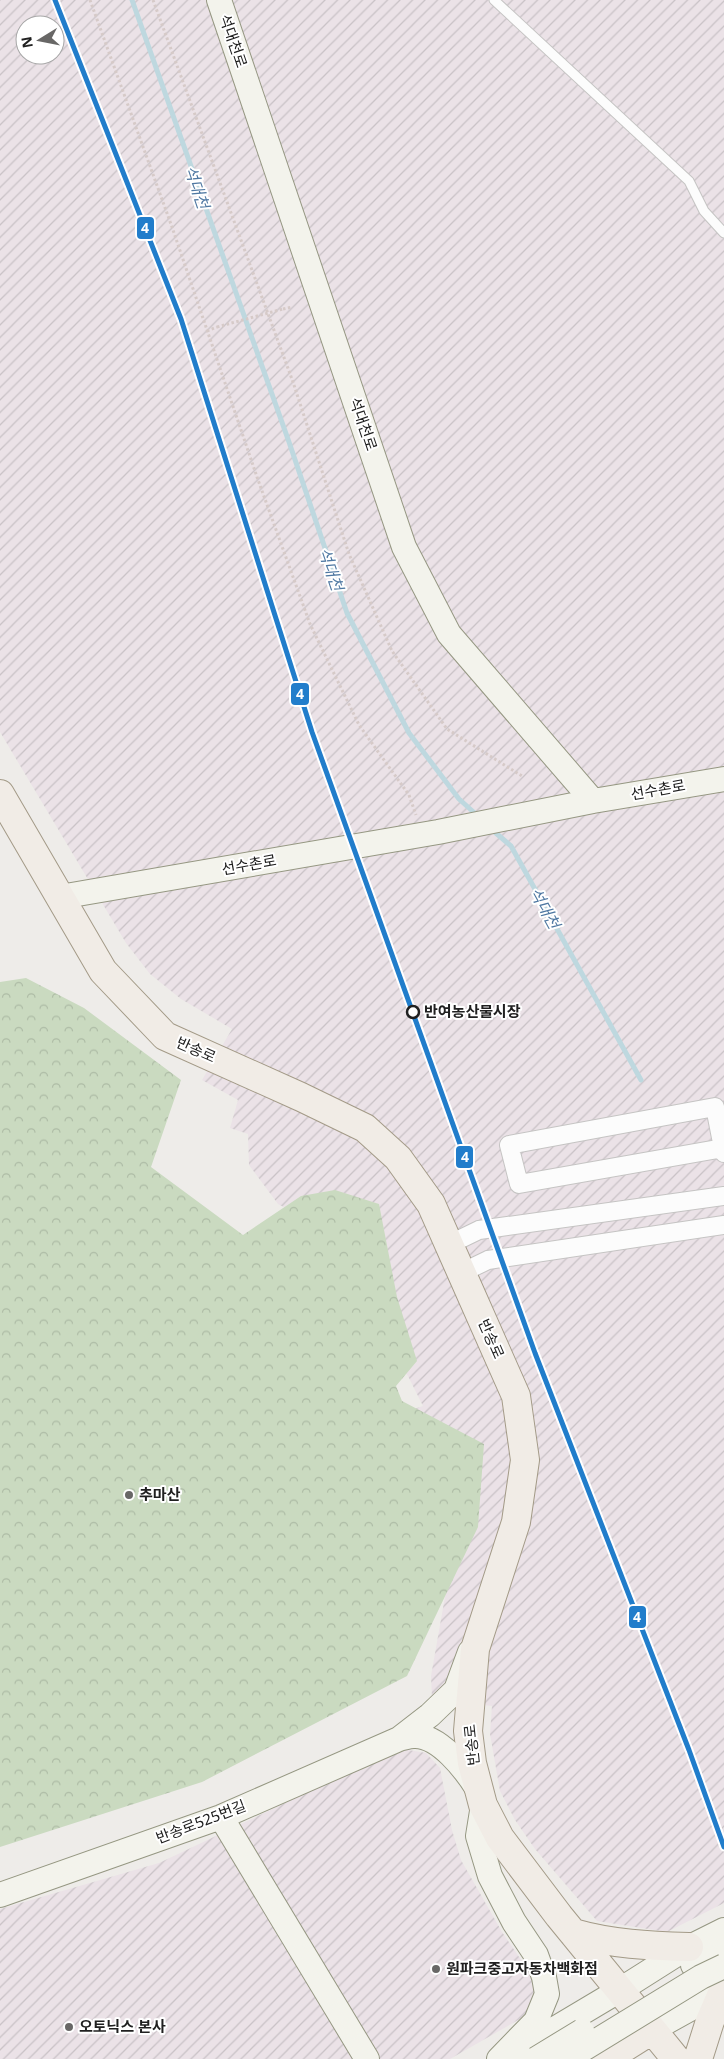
<svg xmlns="http://www.w3.org/2000/svg" width="724" height="2059" viewBox="0 0 724 2059" font-family="'Noto Sans','Noto Sans KR',sans-serif">
  <style>
    .industrial { fill: url(#industrial-furrows); fill-rule: evenodd }
    .forest { fill: url(#forest-crowns) }
    .lines { fill: none; stroke-linecap: round; stroke-linejoin: round }
    .stream { stroke: #bed8df; stroke-width: 5 }
    .lane-casing { stroke: #c5c4c3; stroke-width: 11 }
    .street-casing { stroke: #c5c4c3; stroke-width: 20 }
    .secondary-casing { stroke: #959782; stroke-width: 26 }
    .primary-casing { stroke: #a39a87; stroke-width: 30 }
    .path { stroke: #d6cac8; stroke-width: 3; stroke-dasharray: 2.5 2.5; stroke-linecap: butt }
    .lane { stroke: #fcfcfc; stroke-width: 9 }
    .street { stroke: #fcfcfc; stroke-width: 18 }
    .secondary { stroke: #f3f3ec; stroke-width: 24 }
    .primary { stroke: #f1ece6; stroke-width: 28 }
    .secondary-bridge-casing { stroke: #959782; stroke-width: 26; stroke-linecap: butt }
    .path-bridge { stroke: #d6cac8; stroke-width: 3; stroke-dasharray: 2.5 2.5; stroke-linecap: butt }
    .secondary-bridge { stroke: #f3f3ec; stroke-width: 24 }
    .metro-1-casing { stroke: #fff; stroke-width: 9 }
    .metro-1 { stroke: #217dcb; stroke-width: 5 }
    .stop-dot { fill: #fff; stroke: #202020; stroke-width: 2.5 }
    .poi-dot { fill: #686766; stroke: #fff; stroke-width: 2 }
    .labels { text-anchor: middle; stroke-width: 4; stroke-linejoin: round; paint-order: stroke }
    .street-label { font-size: 15px; fill: #202020; stroke: #fff }
    .stop-label { font-size: 15px; font-weight: bold; fill: #202020; stroke: #fff; text-anchor: start }
    .poi-label { font-size: 15px; font-weight: bold; fill: #202020; stroke: #fff; text-anchor: start }
    .water-label { font-size: 16px; font-style: italic; fill: #4f78a2; stroke: #fff }
    .line-badge { stroke: #fff; stroke-width: 2 }
    .badge-label { font-size: 14px; text-anchor: middle; font-weight: bold; fill: #fff }
  </style>
  <defs>
    <pattern id="industrial-furrows" width="10" height="10" patternUnits="userSpaceOnUse" patternTransform="scale(1.25)"><rect width="10" height="10" fill="#ebe2e7"/><path d="M-1 1l2-2M0 10L10 0M9 11l2-2" fill="none" stroke="#c9c2c6"/></pattern>
    <pattern id="forest-crowns" width="20" height="18" patternUnits="userSpaceOnUse" patternTransform="scale(1.25)"><rect width="20" height="18" fill="#cadac0"/><path d="M2 6a3 3 0 1 1 6 0M12 15a3 3 0 1 1 6 0" fill="none" stroke="#adbba5"/></pattern>
  </defs>
  <rect width="100%" height="100%" fill="#eeece9"/>
  <path class="industrial" d="M 0,0 L 724,0 L 724,1903 L 667,1932 L 597,1921 L 535,1849 L 515,1820 L 500,1791 L 490,1734 L 492,1706 L 432,1699 L 431,1676 L 452,1557 L 411,1410 L 423,1406 L 408,1376 L 386,1353 L 287,1209 L 278,1204 L 249,1165 L 248,1134 L 230,1128 L 238,1100 L 202,1080 L 232,1029 L 181,999 L 150,974 L 126,943 L 0,732 ZM 25,25 L 55,25 L 55,55 L 25,55 Z
    M 403,1749 L 426,1753 L 440,1768 L 452,1830 L 461,1860 L 502,1932 L 534,1979 L 538,1995 L 527,2015 L 450,2059 L 0,2059 L 0,1909 L 159,1863 L 382,1757 Z"/>
  <path class="forest" d="M 26,978 L 84,1008 L 181,1080 L 151,1167 L 243,1235 L 301,1196 L 335,1190 L 379,1204 L 397,1297 L 417,1361 L 396,1386 L 402,1401 L 484,1444 L 478,1527 L 407,1676 L 202,1782 L 0,1847 L 0,982 Z"/>
  <g class="lines">
    <path class="stream" d="M 132,0 L 289,442 L 347,613 L 409,733 L 459,799 L 479,817
      M 490,828 L 511,846 L 641,1080"/>
    <defs>
      <path id="lane" d="M 494,0 L 689,181 L 704,211 L 724,233"/>
      <path id="street" d="M 723,1148 L 519,1184 L 509,1145 L 715,1107 L 724,1153
        M 448,1245 L 479,1230 L 724,1196
        M 461,1273 L 488,1260 L 724,1225"/>
      <path id="secondary" d="M 219,0 L 404,547 L 449,634 L 593,801
        M 60,897 L 438,832 L 593,801 L 724,779
        M 399,1739 L 430,1715 L 456,1690 L 470,1652
        M 483,1805 L 478,1836 L 490,1876 L 514,1922 L 536,1955 L 544,1977 L 547,1994 L 536,2021 L 499,2059
        M 221,1817 L 367,2059
        M 0,1895 L 221,1817 L 399,1739 C 404,1738 409,1736 414,1736 C 439,1735 465,1769 477,1788
        M 693,1965 L 724,1950
        M 652,2030 L 724,1990
        M 521,2049 L 620,1990 L 680,1952 L 724,1930"/>
      <path id="primary" d="M 0,794 L 103,971 L 165,1036 L 301,1097 L 365,1128 L 398,1158 L 431,1204 L 516,1396 L 525,1460 L 516,1522 L 475,1649 L 468,1731 L 472,1763 L 483,1805 L 500,1838 L 559,1916 L 676,2059
        M 573,1933 C 611,1944 650,1946 689,1947
        M 606,2059 L 652,2030
        M 698,2059 L 710,2021 L 723,1991"/>
    </defs>
    <use href="#lane" class="lane-casing"/>
    <use href="#street" class="street-casing"/>
    <use href="#secondary" class="secondary-casing"/>
    <use href="#primary" class="primary-casing"/>
    <path class="path" d="M 90,0 L 172,227 L 257,477 L 310,624 L 359,725 L 409,795 L 416,815
      M 153,0 L 293,382 L 349,554 L 392,651 L 447,729 L 522,776
      M 283,309 L 292,307
      M 207,331 L 217,327"/>
    <use href="#lane" class="lane"/>
    <use href="#street" class="street"/>
    <use href="#secondary" class="secondary"/>
    <use href="#primary" class="primary"/>
    <defs>
      <path id="secondary-bridge" d="M 536,2059 L 582,2031
        M 567,2059 L 701,1977 L 724,1966"/>
    </defs>
    <use href="#secondary-bridge" class="secondary-bridge-casing"/>
    <path class="path-bridge" d="M 217,327 L 283,309"/>
    <use href="#secondary-bridge" class="secondary-bridge"/>
    <defs>
      <path id="metro-1" d="M 55,0 L 181,319 L 312,732 L 535,1353 L 689,1750 L 724,1847"/>
    </defs>
    <use href="#metro-1" class="metro-1-casing"/>
    <use href="#metro-1" class="metro-1"/>
  </g>
  <circle class="stop-dot" cx="413" cy="1012" r="6"/>
  <g class="poi-dot">
    <circle cx="129" cy="1495" r="5"/>
    <circle cx="436" cy="1969" r="5"/>
    <circle cx="69" cy="2027" r="5"/>
  </g>
  <g class="labels">
    <g class="street-label">
      <text transform="translate(233 41) rotate(71)" y="5">석대천로</text>
      <text transform="translate(363 424) rotate(71)" y="5">석대천로</text>
      <text transform="translate(658 790) rotate(-10)" y="5">선수촌로</text>
      <text transform="translate(249 865) rotate(-10)" y="5">선수촌로</text>
      <text transform="translate(196 1050) rotate(24)" y="5">반송로</text>
      <text transform="translate(491 1339) rotate(66)" y="5">반송로</text>
      <text transform="translate(472 1745) rotate(-96)" y="5">반송로</text>
      <text transform="translate(201 1822) rotate(-21)" y="5">반송로525번길</text>
    </g>
    <g class="stop-label">
      <text x="424" y="1017">반여농산물시장</text>
    </g>
    <g class="poi-label">
      <text x="139" y="1500">추마산</text>
      <text x="446" y="1974">원파크중고자동차백화점</text>
      <text x="79" y="2032">오토닉스 본사</text>
    </g>
    <g class="water-label">
      <text transform="translate(197 187) rotate(71)" y="6">석대천</text>
      <text transform="translate(331 569) rotate(71)" y="6">석대천</text>
      <text transform="translate(545 908) rotate(61)" y="6">석대천</text>
    </g>
  </g>
  <g class="line-badge">
    <rect x="136" y="216" width="19" height="24" rx="5" fill="#217dcb"/>
    <rect x="290" y="682" width="20" height="24" rx="5" fill="#217dcb"/>
    <rect x="455" y="1145" width="19" height="24" rx="5" fill="#217dcb"/>
    <rect x="628" y="1605" width="19" height="24" rx="5" fill="#217dcb"/>
  </g>
  <g class="badge-label">
    <text x="145" y="233">4</text>
    <text x="300" y="699">4</text>
    <text x="465" y="1162">4</text>
    <text x="637" y="1622">4</text>
  </g>
  <g transform="translate(40 40) rotate(260)"><circle r="24" fill="#ffffff" stroke="#a6a6a6"/>
  <path d="M0-4L9 19L0 12L-9 19Z" fill="#686766"/>
  <text y="-8" font-size="14" font-weight="bold" text-anchor="middle" fill="#202020">N</text>
  </g>
</svg>
